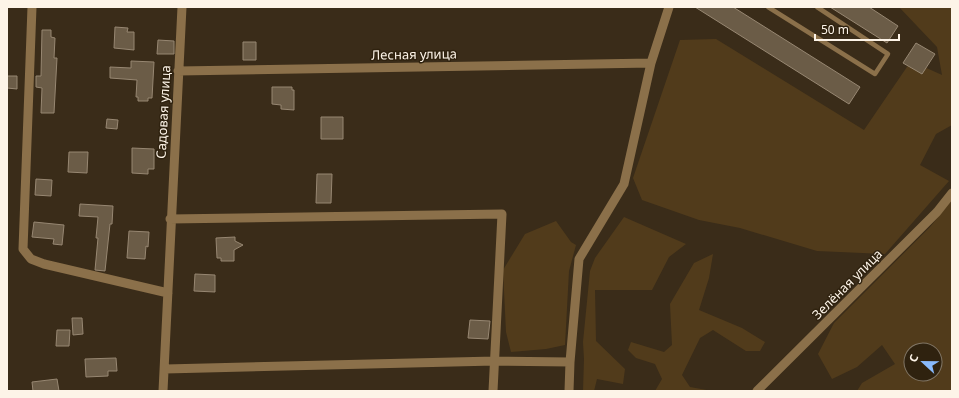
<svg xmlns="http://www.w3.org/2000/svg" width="959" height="398" viewBox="0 0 959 398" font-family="'Noto Sans',sans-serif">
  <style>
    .green { fill: #513b1b; fill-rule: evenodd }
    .building { fill: #6b5c47; stroke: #978772 }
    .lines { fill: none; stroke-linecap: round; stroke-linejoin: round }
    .lane { stroke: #8b704a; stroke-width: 4.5 }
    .street { stroke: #8b704a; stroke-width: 9 }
    .labels { text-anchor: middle; stroke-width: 3; stroke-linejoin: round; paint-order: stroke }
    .street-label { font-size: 13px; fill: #fdf4e8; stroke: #2f220f }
  </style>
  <rect width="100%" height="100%" fill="#3a2c19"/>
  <path class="green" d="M 899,7 L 952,7 L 952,125 L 936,134 L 920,165 L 949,181 L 885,254 L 817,251 L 740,228 L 699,220 L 642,200 L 633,178 L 680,40 L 716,39 L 864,130 L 911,61 L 942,75 L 937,47 Z
    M 952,200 L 952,391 L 857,391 L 862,383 L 895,364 L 882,345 L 857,367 L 832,379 L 818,354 L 834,323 L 930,227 ZM 911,350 L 935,350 L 935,374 L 911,374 Z
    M 624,217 L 686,244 L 669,257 L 652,290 L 595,290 L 596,341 L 625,369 L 623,384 L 597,379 L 594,391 L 583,391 L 584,359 L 583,342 L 590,271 L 595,258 Z
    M 556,221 L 571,242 L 576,245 L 569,271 L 565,345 L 546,349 L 511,352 L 506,332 L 503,270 L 525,234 Z
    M 713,254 L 709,278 L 699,310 L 742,328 L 765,342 L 760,351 L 746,351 L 713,330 L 700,338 L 682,375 L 690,387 L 712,391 L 655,391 L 662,379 L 655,364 L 636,358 L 628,350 L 631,342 L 664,352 L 672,345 L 670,304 L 694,263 Z"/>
  <path class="building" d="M 695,7 L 733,7 L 860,87 L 849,104 Z
    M 830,7 L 869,7 L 898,26 L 887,43 Z
    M 115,27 L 128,28 L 127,32 L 134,32 L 134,50 L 114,48 Z
    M 42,30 L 51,30 L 51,37 L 55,38 L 54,58 L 57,58 L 54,113 L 41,113 L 42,88 L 36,87 L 36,76 L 41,76 Z
    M 158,40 L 174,41 L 174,54 L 157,54 Z
    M 243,42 L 256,42 L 256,60 L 243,60 Z
    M 916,43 L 935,54 L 922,74 L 903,63 Z
    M 131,61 L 154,62 L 152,98 L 148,98 L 148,101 L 138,101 L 138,97 L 136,97 L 137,80 L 110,78 L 110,67 L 131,68 Z
    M 7,76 L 17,76 L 17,89 L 7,88 Z
    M 272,87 L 292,87 L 292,90 L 294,90 L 294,110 L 281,109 L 281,105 L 272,104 Z
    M 321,117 L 343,117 L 343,139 L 321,139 Z
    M 107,119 L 118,120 L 117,129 L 106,128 Z
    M 132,148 L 154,149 L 154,169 L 148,169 L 148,174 L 132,173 Z
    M 69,152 L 88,152 L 87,173 L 68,172 Z
    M 317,174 L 332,174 L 331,203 L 316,203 Z
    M 36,179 L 52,180 L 51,196 L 35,195 Z
    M 80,204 L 113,206 L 112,224 L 110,224 L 105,271 L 95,270 L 98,238 L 96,238 L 98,217 L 79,216 Z
    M 34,222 L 64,225 L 62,245 L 53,244 L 54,239 L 32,237 Z
    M 129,231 L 149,232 L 148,247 L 146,246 L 145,259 L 127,258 Z
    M 235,237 L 235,241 L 243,245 L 234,250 L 234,261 L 221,261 L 221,258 L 217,258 L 216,238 Z
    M 195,274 L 215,275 L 215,292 L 194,291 Z
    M 72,318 L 82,318 L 83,334 L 73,335 Z
    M 470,320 L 490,321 L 488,339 L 468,338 Z
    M 57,330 L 70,330 L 69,346 L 56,346 Z
    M 116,358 L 117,371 L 108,371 L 108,376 L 86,377 L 85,359 Z
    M 57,379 L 59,391 L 33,391 L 32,382 Z"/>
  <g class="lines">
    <path class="lane" d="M 768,7 L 875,74 L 888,54 L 817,7"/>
    <path class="street" d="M 32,7 L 23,249 L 31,259 L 44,264 L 168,293
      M 178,71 L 651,63
      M 170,219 L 502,214 L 493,391
      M 165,369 L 495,361 L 570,362
      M 163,391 L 182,7
      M 569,391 L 570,362 L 579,259 L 624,184 L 651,63 L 669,7
      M 757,391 L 937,212 L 952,193"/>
  </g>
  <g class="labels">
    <g class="street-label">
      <text transform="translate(414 54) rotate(-1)" y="5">Лесная улица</text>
      <text transform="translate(163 112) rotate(-87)" y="5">Садовая улица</text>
      <text transform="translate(847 284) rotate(-45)" y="5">Зелёная улица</text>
    </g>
  </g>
  <rect width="959" height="398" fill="none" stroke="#fdf4e8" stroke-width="16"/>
  <g transform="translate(923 362) rotate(292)"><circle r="19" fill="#2f220f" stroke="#817666"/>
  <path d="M0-3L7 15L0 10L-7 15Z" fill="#89bafc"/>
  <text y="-6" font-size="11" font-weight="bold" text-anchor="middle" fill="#fdf4e8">С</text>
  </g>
  <path d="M815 34v6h84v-6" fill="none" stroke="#fdf4e8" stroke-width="2"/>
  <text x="821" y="34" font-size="12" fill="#fdf4e8" stroke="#2f220f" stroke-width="3" paint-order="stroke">50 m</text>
</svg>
